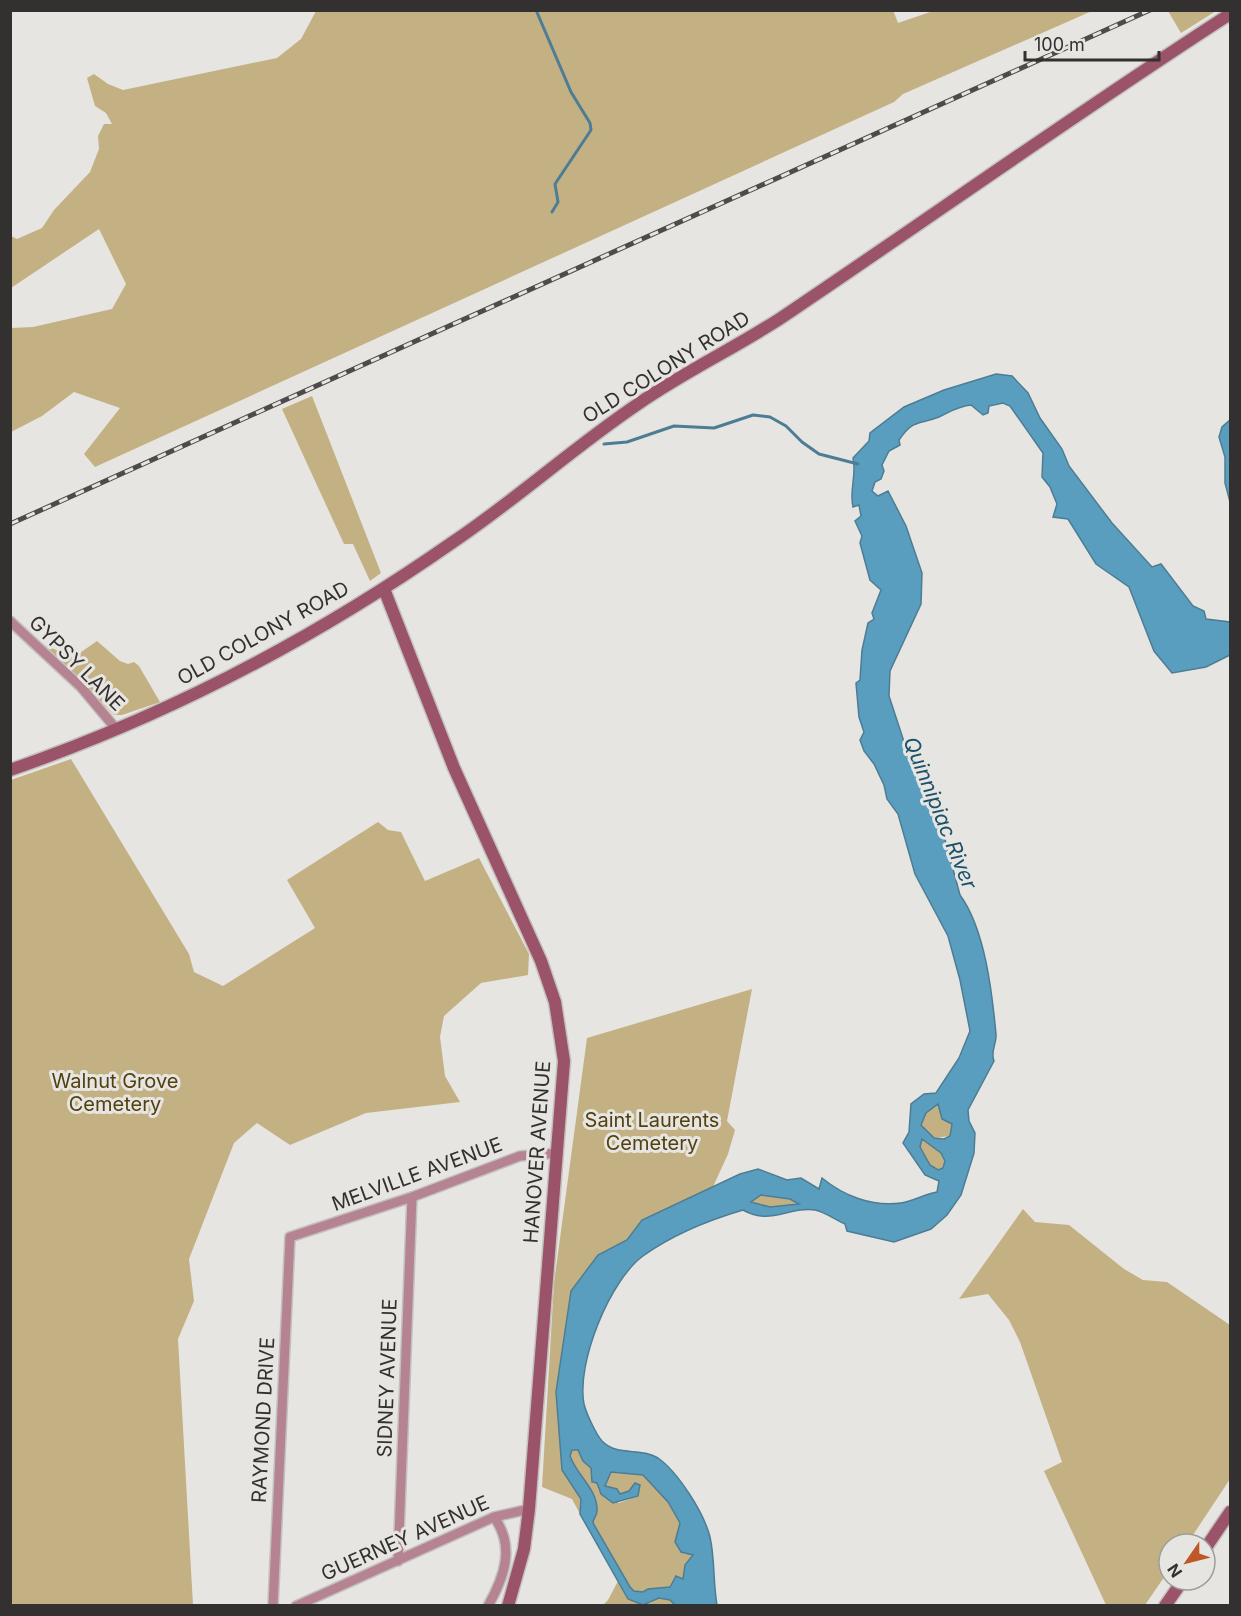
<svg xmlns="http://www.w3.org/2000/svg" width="1241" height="1616" viewBox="0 0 1241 1616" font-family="Inter,sans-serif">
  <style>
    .green { fill: #c3b183 }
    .water { fill: #599ebf; stroke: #4d7d94; stroke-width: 1.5; fill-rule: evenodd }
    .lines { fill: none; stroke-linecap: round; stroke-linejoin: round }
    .stream { stroke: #4d7d94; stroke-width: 3 }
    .street-casing { stroke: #c3c1bd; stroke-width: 12 }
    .secondary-casing { stroke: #c3c1bd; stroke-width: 15 }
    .street { stroke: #b68392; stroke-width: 9 }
    .secondary { stroke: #9b536a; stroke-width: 12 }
    .rail-casing { stroke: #4e4c4a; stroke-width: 5 }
    .rail { stroke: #e7e5e1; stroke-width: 3; stroke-dasharray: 9; stroke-linecap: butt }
    .labels { text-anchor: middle; stroke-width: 6; stroke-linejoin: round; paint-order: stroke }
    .street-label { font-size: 20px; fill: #32312f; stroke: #e7e5e1 }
    .park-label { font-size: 20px; fill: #52410f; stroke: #e7e5e1 }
    .water-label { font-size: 21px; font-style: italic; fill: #1b526b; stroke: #e7e5e1 }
  </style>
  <rect width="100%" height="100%" fill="#e7e5e1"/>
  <path class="green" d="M 893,10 L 898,23 L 933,11 L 1092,11 L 903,94 L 894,102 L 95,467 L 84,454 L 120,408 L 74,392 L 42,416 L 11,432 L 11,328 L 33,327 L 112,309 L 126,284 L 99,229 L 11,288 L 11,236 L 17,239 L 42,228 L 54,210 L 90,172 L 99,149 L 98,136 L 104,124 L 112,124 L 106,113 L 95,106 L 87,78 L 94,74 L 108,84 L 123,90 L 277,58 L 301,39 L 316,11 Z
    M 1168,11 L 1216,11 L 1181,33 Z
    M 312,396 L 381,573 L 370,581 L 353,544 L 344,544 L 282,409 Z
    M 97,641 L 120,661 L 128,664 L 134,662 L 139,666 L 160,702 L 122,715 L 114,715 L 44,645 L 74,657 Z
    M 71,759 L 189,954 L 194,972 L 223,986 L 315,928 L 287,880 L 378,822 L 388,830 L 401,832 L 425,881 L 479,858 L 529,954 L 528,975 L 481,983 L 444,1016 L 440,1037 L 445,1076 L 460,1102 L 366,1113 L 290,1145 L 257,1123 L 234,1143 L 189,1259 L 194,1301 L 178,1339 L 193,1605 L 13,1606 L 11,1598 L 11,780 Z
    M 752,989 L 727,1121 L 735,1130 L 728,1154 L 712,1189 L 642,1220 L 627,1240 L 598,1255 L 571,1291 L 556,1392 L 562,1470 L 581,1499 L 580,1514 L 572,1499 L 542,1487 L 554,1283 L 587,1038 Z
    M 939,1104 L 942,1119 L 952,1124 L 950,1136 L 934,1138 L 921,1125 L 926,1112 Z
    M 922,1139 L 941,1153 L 945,1161 L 943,1168 L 938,1170 L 930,1165 L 920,1147 Z
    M 761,1194 L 790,1199 L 800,1204 L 770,1208 L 751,1202 Z
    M 1023,1209 L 1035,1222 L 1069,1225 L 1124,1269 L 1143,1280 L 1167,1282 L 1230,1325 L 1230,1479 L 1187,1544 L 1169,1544 L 1169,1570 L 1145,1605 L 1106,1605 L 1044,1471 L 1062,1462 L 1020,1342 L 1009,1320 L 988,1294 L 959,1299 Z
    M 572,1449 L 578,1450 L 583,1461 L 591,1468 L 592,1482 L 597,1483 L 599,1491 L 619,1503 L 638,1496 L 630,1491 L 623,1495 L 607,1488 L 605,1483 L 611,1472 L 643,1475 L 668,1502 L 680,1523 L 675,1542 L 680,1552 L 693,1555 L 685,1565 L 683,1580 L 672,1582 L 670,1587 L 648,1589 L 643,1592 L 634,1591 L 630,1587 L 593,1523 C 593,1517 597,1516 597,1511 C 598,1489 577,1475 570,1456 Z
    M 618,1581 L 628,1599 L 650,1603 L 659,1598 L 670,1600 L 675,1605 L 602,1606 L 608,1600 Z"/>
  <path class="water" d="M 996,374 L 1012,376 L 1028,393 L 1040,418 L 1062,449 L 1069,466 L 1112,523 L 1152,567 L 1161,564 L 1193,606 L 1204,611 L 1206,619 L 1230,622 L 1230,655 L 1206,667 L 1172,673 L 1154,651 L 1129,587 L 1096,564 L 1068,519 L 1053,517 L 1057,504 L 1050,487 L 1042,477 L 1043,453 L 1010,406 L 1003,403 L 989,406 L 988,413 L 983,415 L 971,405 C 958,406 950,412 939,417 C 918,425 913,419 899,440 L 900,445 L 889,451 L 882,465 L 884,471 L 881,479 L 875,482 L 872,491 L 878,496 L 888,491 L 906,526 L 922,573 L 921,604 L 890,671 L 889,696 L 911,763 L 943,832 L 960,895 C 985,929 992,992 996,1034 C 997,1043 990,1052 994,1061 L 968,1110 L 969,1121 L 975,1133 L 974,1153 L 961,1195 L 947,1215 L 931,1229 L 894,1242 L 847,1231 L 845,1224 C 836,1220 825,1212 815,1210 C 788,1206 771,1226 743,1210 C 709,1220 672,1235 643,1256 C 610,1280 576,1363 584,1404 C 586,1413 596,1434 602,1441 C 617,1457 641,1447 658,1458 C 678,1472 704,1513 710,1537 C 715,1559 713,1583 717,1605 L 675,1605 L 670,1600 L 659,1598 L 643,1605 L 628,1599 L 580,1514 L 581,1499 L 562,1470 L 556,1392 L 571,1291 L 598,1255 L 627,1240 L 642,1220 L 740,1174 L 758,1169 L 787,1180 L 801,1178 L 819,1189 L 822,1178 C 844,1196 872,1207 901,1203 C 914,1201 925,1194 937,1192 L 939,1181 L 925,1175 L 903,1143 L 909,1132 L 911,1104 L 924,1094 L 936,1093 L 959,1058 L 970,1031 L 960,980 L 948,936 L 915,874 L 898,814 L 887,799 L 884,785 L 874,764 L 864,751 L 860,740 L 864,732 L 859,717 L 856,683 L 860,680 L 862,650 L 868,623 L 874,619 L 872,613 L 881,590 L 870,580 L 860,543 L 862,536 L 855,521 L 861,516 L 859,505 L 853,507 C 849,490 857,475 853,458 L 869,441 L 870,433 L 904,407 L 944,390 ZM 938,1104 L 942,1119 L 952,1124 L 950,1136 L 944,1139 L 934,1138 L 921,1125 L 926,1113 ZM 922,1139 L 941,1153 L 945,1161 L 943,1168 L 938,1170 L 930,1165 L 920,1147 ZM 761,1195 L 790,1199 L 799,1204 L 770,1207 L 751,1202 ZM 572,1450 L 578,1450 L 583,1461 L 591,1468 L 592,1482 L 597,1483 L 601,1494 L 613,1503 L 638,1496 L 640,1485 L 635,1483 L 629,1491 L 620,1494 L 617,1489 L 605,1486 L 611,1472 L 643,1475 L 668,1502 L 680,1523 L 675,1542 L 681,1552 L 693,1555 L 685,1565 L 683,1579 L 676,1576 L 670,1587 L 648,1589 L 643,1592 L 634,1591 L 630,1587 L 593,1523 C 593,1517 597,1517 597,1511 C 598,1489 577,1476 570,1456 Z
    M 1230,420 L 1230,502 L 1225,483 L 1225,457 L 1219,437 L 1222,427 Z"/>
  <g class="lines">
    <path class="stream" d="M 536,10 L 571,92 L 590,123 L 591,130 L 555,184 L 558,202 L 552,212
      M 604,444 L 627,442 L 674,426 L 714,428 L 753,415 L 770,417 L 786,426 L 802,442 L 819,454 L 858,464"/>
    <defs>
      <path id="street" d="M 10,621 L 81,687 L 117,730
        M 398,1561 L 412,1197
        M 273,1606 L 290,1237 L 412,1197 L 520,1156 L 558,1153
        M 296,1606 L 494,1517 L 529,1509
        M 488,1606 C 505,1576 515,1546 494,1517"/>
      <path id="secondary" d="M 384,589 L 454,768 L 541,961 L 555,1002 L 564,1061 L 529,1509 L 524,1549 L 508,1606
        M 10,770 C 167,716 317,637 453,542 C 517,499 574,447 638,404 C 684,372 735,348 781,318 C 931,217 1078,112 1230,14
        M 1205,1549 L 1230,1512
        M 1165,1606 L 1183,1580"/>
    </defs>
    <use href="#street" class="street-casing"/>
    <use href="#secondary" class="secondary-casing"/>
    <use href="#street" class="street"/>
    <use href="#secondary" class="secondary"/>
    <defs>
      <path id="rail" d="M 10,524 L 1150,10"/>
    </defs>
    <use href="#rail" class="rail-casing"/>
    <use href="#rail" class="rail"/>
  </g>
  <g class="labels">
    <g class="street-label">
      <text transform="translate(666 367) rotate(-32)" y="7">OLD COLONY ROAD</text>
      <text transform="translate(263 633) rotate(-29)" y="7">OLD COLONY ROAD</text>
      <text transform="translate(77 663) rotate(45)" y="7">GYPSY LANE</text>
      <text transform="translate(537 1152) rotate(-86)" y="7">HANOVER AVENUE</text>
      <text transform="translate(417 1174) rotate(-20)" y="7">MELVILLE AVENUE</text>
      <text transform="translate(387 1378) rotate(-88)" y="7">SIDNEY AVENUE</text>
      <text transform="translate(263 1420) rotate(-87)" y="7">RAYMOND DRIVE</text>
      <text transform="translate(405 1538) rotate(-24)" y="7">GUERNEY AVENUE</text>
    </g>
    <g class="park-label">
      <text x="115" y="1088">Walnut Grove<tspan x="115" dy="23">Cemetery</tspan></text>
      <text x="652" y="1127">Saint Laurents<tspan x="652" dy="23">Cemetery</tspan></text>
    </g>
    <g class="water-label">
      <text transform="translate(940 813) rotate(68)" y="7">Quinnipiac River</text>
    </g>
  </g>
  <rect width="1241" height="1616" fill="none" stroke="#32312f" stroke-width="24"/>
  <g transform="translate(1187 1562) rotate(235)"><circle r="28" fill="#e7e5e1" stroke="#9f9d9a" stroke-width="1.5"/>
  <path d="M0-4.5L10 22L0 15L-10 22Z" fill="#be5828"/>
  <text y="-9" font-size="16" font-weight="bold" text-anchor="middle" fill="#32312f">N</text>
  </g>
  <path d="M1025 51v9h134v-9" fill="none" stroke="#32312f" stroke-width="3"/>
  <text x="1034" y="51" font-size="18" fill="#32312f" stroke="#e7e5e1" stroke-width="4.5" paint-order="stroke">100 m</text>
</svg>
